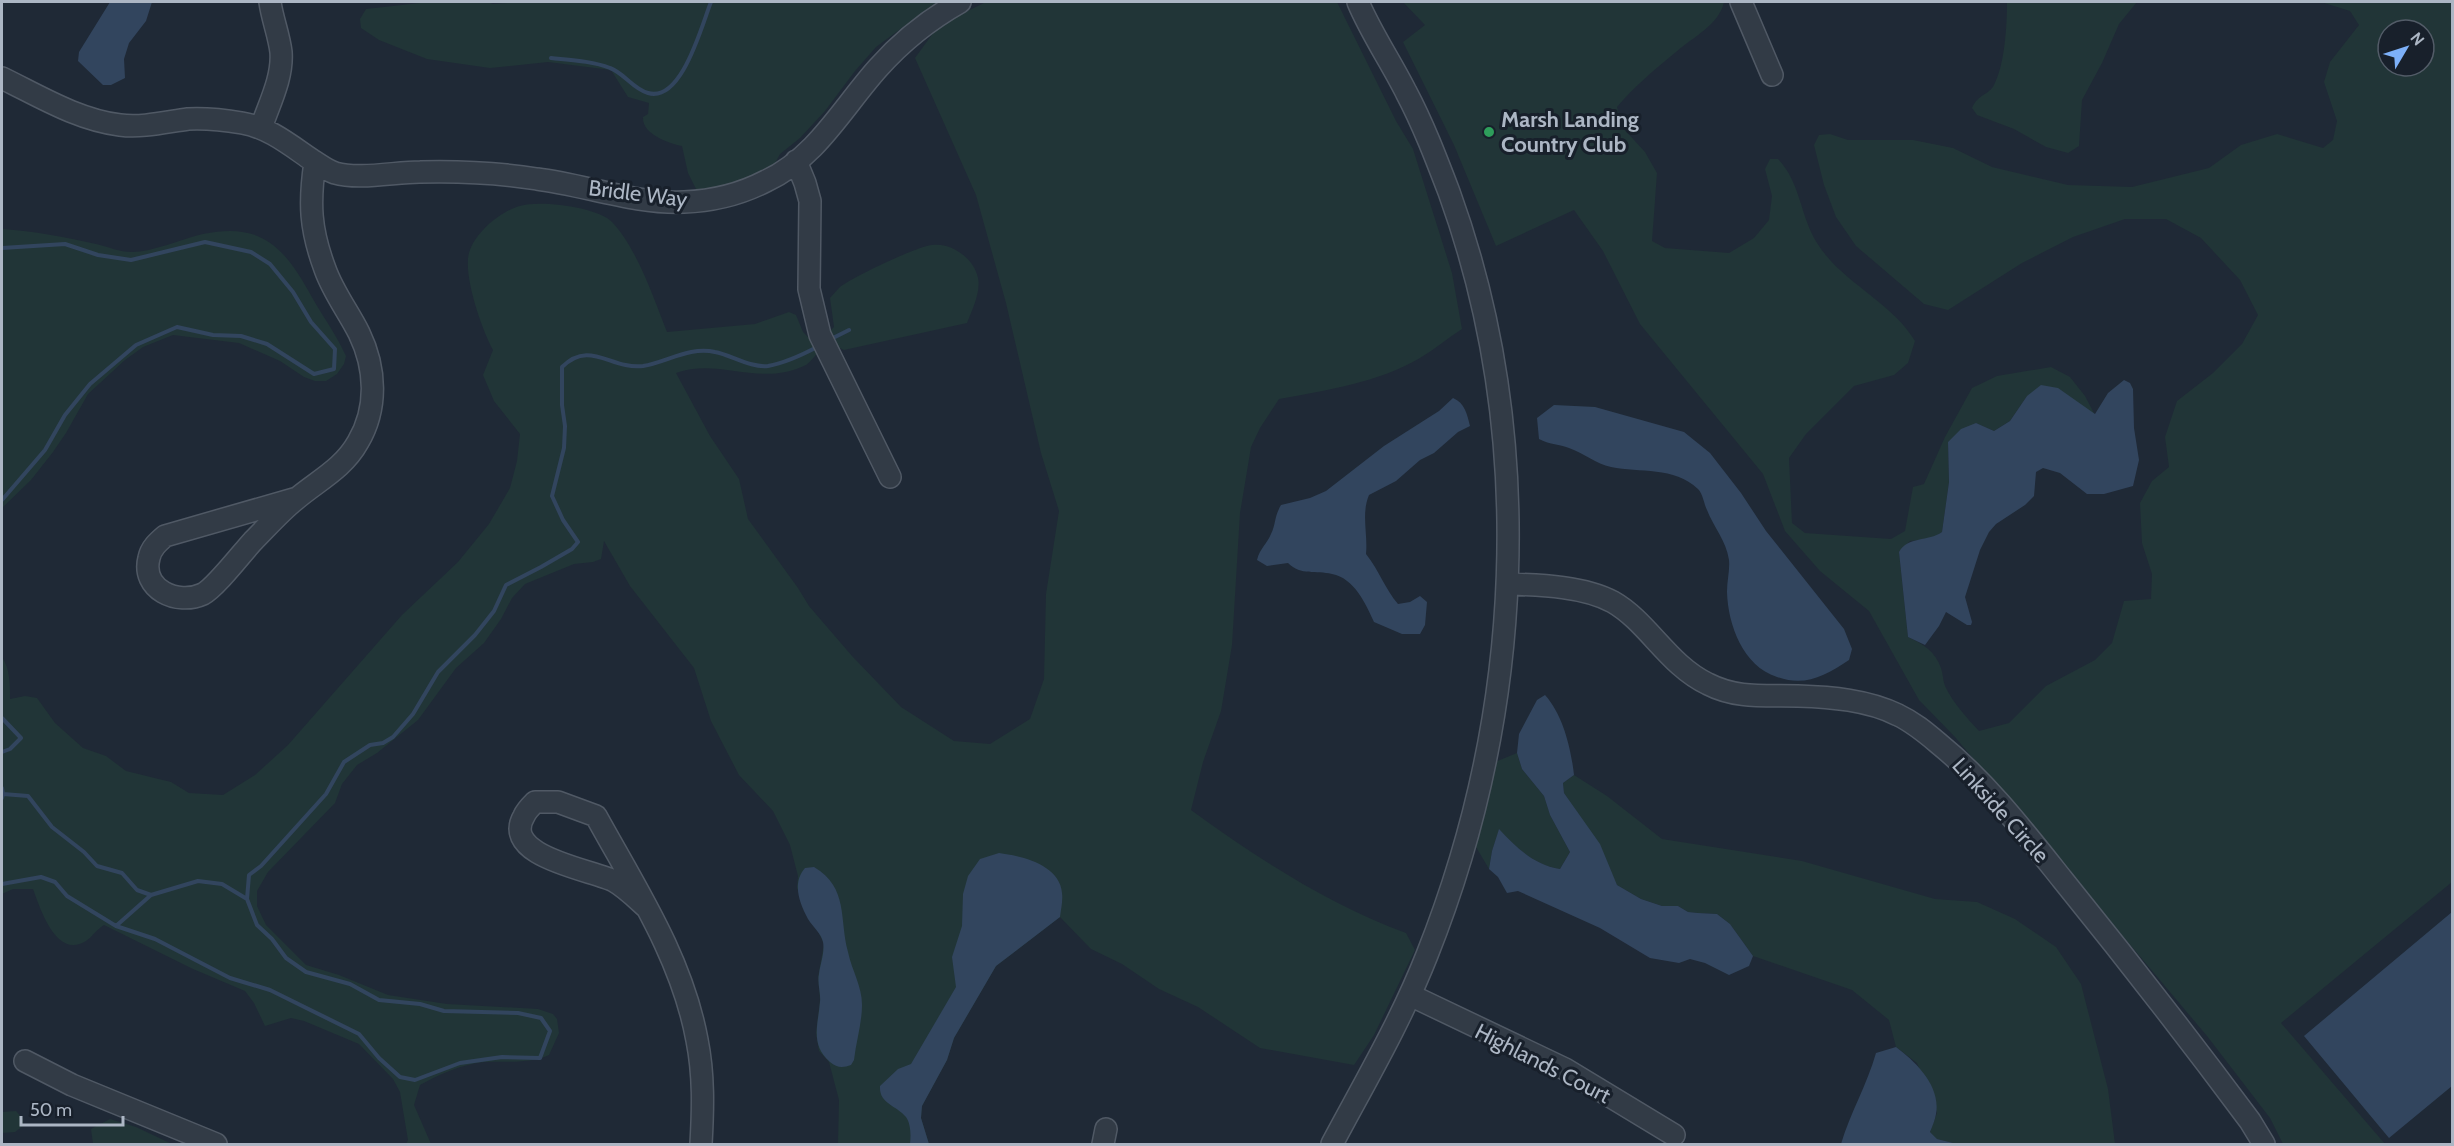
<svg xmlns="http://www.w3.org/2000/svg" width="2454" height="1146" viewBox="0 0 2454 1146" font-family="Cabin,sans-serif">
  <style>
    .green { fill: #213537; fill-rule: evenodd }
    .water { fill: #32455e }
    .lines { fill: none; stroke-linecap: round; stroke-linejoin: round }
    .stream { stroke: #32455e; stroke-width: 4 }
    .minor-casing { stroke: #505965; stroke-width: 24 }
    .minor { stroke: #323b46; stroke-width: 21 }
    .leisure-dot { fill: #2e9e5b; stroke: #18202b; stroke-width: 2 }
    .labels { text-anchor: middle; stroke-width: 6; stroke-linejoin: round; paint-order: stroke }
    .poi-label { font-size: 22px; font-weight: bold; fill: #acb6c4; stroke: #18202b; text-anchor: start }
    .street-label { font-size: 22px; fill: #acb6c4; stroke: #18202b }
  </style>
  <rect width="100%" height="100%" fill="#1f2936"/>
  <path class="green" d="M 429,2 L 487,2 L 493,4 L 518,2 L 937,2 L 876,47 L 855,71 L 825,111 L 800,138 L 780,154 L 772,169 L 715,192 L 696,189 L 688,173 L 682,146 C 668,143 642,134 643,117 L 648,114 L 649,103 L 628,97 L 611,70 L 548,62 L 490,68 L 427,59 L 379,40 L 361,28 L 360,19 L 366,9 Z
    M 986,2 L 1337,2 L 1396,121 L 1413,149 L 1452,273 L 1462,329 C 1448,338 1435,349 1420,358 C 1380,382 1324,391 1279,399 L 1260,428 L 1251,447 L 1240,513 L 1232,645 L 1221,711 L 1203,762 L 1191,810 C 1257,858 1329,905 1406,933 L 1415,950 L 1374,1035 L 1354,1065 L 1260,1048 L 1198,1007 L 1159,989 L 1122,964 L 1091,949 L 1060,917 L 996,966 L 954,1038 L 947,1060 L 922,1106 L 921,1118 L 929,1144 L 838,1144 L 839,1100 L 829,1062 L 819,1051 L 816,1033 L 820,1000 L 818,977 L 824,944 L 818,931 L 809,919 L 797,888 L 798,876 L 790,845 L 773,811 L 739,775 L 711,721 L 694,668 L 630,586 L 604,541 L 601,559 L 593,562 L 574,564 L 525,584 L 512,598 L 501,619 L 484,643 L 456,668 L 418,720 L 377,753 L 357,765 L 342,784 L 335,803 L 268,872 L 257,891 L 257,906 L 266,925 L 306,965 L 339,975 L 388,995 L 447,1004 L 538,1009 L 553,1014 L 557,1019 L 559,1033 L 549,1055 C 530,1064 507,1061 485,1062 C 462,1064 440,1074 420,1085 L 414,1105 L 431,1144 L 406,1144 L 408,1140 L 400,1092 L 393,1079 L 359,1044 L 304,1021 L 291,1018 L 265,1026 L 254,1003 L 245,991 L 193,969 L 104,925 C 97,929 92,937 86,941 C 56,960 40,908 33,889 L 13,889 L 2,894 L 2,657 C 10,669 10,684 10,699 L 25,696 L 37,698 L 55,723 L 83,748 L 106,756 L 126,771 L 171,782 L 189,793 L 223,795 L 255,775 L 288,745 L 402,615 L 458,562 L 489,524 L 510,488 L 517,461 L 520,434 L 494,401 L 483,375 L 493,350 C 482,330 461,271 470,250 C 477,231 501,211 520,206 C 540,200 597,207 612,222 C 637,248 654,299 667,332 L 755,324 L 789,312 L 796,315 L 803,332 L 811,340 L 825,336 L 834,327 L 830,298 C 833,295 836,291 839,288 C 850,278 918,246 932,245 C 951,242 974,258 978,278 C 981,292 972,310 967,323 L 844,350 L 838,347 L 822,348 C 817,353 811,362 806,365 C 759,388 720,357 676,373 L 710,436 L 739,479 L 748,519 L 798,588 L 809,606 L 852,656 L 901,707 L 954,741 L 990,744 L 1030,719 L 1044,679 L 1046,594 L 1059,511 L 1041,453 L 1006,303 L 976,195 L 915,58 L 939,25 Z
    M 1403,2 L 1724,2 C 1719,25 1693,37 1676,52 C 1655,69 1634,87 1617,107 L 1623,128 L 1645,152 L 1657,173 L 1652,241 L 1665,248 L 1729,253 L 1754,238 L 1769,220 L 1772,196 L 1765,169 L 1770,159 L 1778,159 C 1801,183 1800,216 1817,243 C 1842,283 1891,301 1915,341 L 1908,363 L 1894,375 L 1854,386 L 1806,434 L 1789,458 L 1792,523 L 1805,533 L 1891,539 L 1905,531 L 1913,487 L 1924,484 L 1945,437 L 1972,388 L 1997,376 L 2051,367 L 2070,377 L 2085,396 L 2095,415 L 2083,408 L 2027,396 L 2010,421 L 1994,431 L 1976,423 L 1948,442 L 1949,482 L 1942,532 L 1932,539 L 1910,541 L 1899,552 L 1908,637 C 1923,644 1935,651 1941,668 C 1943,674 1943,681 1945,686 C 1953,703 1967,718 1979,731 L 2009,723 L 2046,686 L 2095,660 L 2112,643 L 2124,601 L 2151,599 L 2152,574 L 2142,543 L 2140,503 L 2152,481 L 2169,467 L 2165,437 L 2177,401 L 2213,373 L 2242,344 L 2258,315 L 2240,280 L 2201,238 L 2166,219 L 2125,219 L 2073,237 L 2022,263 L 1948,310 L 1924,304 L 1856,246 L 1836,217 L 1824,185 L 1814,145 L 1819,135 L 1830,134 L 1848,140 L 1913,140 L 1953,148 L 1992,167 L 2068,185 L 2132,187 L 2209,168 L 2241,145 L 2277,134 L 2323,148 L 2333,140 L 2337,121 L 2324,82 L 2330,62 L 2359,25 L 2350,11 L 2321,2 L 2452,2 L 2452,882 L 2281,1023 L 2385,1144 L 2283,1144 L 2270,1118 L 2207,1036 L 1955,737 L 1919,700 L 1869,611 L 1820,571 L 1785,531 L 1763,474 L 1640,324 L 1603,251 L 1574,210 L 1496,246 L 1454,145 L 1403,42 L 1425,25 ZM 2388,30 L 2424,30 L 2424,66 L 2388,66 Z
    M 2007,2 L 2137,2 L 2119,24 L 2102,63 L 2082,100 L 2079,146 L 2068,153 L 2046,147 L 2014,129 L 1977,115 L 1972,108 C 1978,94 1989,95 1994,85 C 2005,64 2007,25 2007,2 Z
    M 2,229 C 34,231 65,237 96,244 C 109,247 119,252 132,252 C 153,252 181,239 203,234 C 264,221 286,250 313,299 C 322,315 333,330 341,346 L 346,356 L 344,364 L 337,374 L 326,381 L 315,381 L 304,377 L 280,361 L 239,343 L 173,335 L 143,347 L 125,360 L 88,394 L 66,433 L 53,452 L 31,480 L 2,508 Z
    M 1517,753 L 1522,769 L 1544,796 L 1550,815 L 1570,852 L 1560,869 C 1534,865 1517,848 1499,830 L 1492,851 L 1489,869 L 1476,847 L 1495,762 Z
    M 1574,775 L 1607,796 L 1662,839 L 1802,861 L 1935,899 L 1977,902 L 2015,919 L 2056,947 L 2081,984 L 2108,1089 L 2115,1144 L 1957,1144 L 1936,1139 L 1930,1132 L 1937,1113 L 1917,1063 L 1896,1047 L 1889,1020 L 1852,990 L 1753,956 L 1730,924 L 1717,914 L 1698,913 L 1688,912 L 1678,906 L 1662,906 L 1641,899 L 1617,885 L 1585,824 L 1564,793 L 1563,783 Z
    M 16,1111 L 23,1119 L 23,1126 L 15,1132 L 2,1133 L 2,1112 Z
    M 110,1119 L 136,1127 L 172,1144 L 93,1144 L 91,1129 Z"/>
  <path class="water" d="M 110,2 L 152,2 L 146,21 L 129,43 L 124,59 L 125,78 L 111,85 L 103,85 L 78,61 L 79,52 Z
    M 2124,380 L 2130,383 L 2133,389 L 2134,428 L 2139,460 L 2133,486 L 2104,494 L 2087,494 L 2060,473 L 2043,468 L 2036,472 L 2034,496 L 2025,505 L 1996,524 L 1989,532 L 1980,550 L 1965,597 L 1972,622 L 1971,625 L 1967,625 L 1946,612 L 1939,626 L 1925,645 L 1908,637 L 1899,552 C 1908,536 1928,542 1942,532 L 1949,482 L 1948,442 L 1961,429 L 1976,423 L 1994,431 L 2010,421 L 2027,396 L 2041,385 L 2058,388 L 2095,414 L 2108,393 Z
    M 1453,398 C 1465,403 1467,414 1470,426 L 1458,432 L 1434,453 L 1420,460 L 1396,481 L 1369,495 C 1361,514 1368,534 1366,554 C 1379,570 1385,589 1398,604 L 1410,602 L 1420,596 L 1427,602 L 1425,625 L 1420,634 L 1402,634 L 1374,622 C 1366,604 1354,578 1332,574 C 1316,570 1301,576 1288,563 L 1267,566 L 1257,560 C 1260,548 1267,544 1271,534 C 1276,524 1274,517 1281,505 L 1310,498 L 1326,491 L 1384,446 L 1439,411 Z
    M 1554,405 L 1595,407 L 1684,432 L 1710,453 L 1741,493 L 1766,531 L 1844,629 L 1852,649 L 1849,660 C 1825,676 1805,687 1777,677 C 1743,666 1728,625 1727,592 C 1727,581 1730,570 1729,560 C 1726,540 1714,528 1707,510 C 1704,504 1703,494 1698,489 C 1674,466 1640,473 1611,467 C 1596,464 1584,453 1569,448 C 1559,444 1551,445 1539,439 L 1537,418 Z
    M 1545,695 C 1563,715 1571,748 1574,775 L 1563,783 L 1564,793 L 1600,844 L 1617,885 L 1641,899 L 1662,906 L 1678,906 L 1688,912 L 1698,913 L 1717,914 L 1730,924 L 1753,956 L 1749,966 L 1729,975 L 1705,963 L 1690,959 L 1679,963 L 1650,958 L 1600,928 L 1518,891 L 1507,893 L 1498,877 L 1489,869 L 1492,851 L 1499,829 C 1517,848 1534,865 1560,869 L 1570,852 L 1550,815 L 1544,796 L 1522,769 L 1517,753 L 1519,734 L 1537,700 Z
    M 999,853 C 1022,856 1060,865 1062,893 C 1063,901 1061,909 1060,917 L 996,966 L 954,1038 L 947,1060 L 922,1106 L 921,1118 L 929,1144 L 910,1144 C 911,1136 911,1124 906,1117 C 896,1105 879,1104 880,1086 L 898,1069 L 911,1064 L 956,987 L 952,957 L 962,926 L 963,894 L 968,876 L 980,859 Z
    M 814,867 C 849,888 839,919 848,952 C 852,971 862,986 862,1005 C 862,1023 856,1042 854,1060 L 851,1065 C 843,1068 837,1068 830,1062 C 810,1045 818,1025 820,1002 C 821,993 817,983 819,974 C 820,965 825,952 823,942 C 821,933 813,927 808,919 C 799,902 792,883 805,868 Z
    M 2452,912 L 2452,1086 L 2389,1138 L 2304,1036 Z
    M 1896,1047 C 1916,1062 1941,1086 1936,1114 C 1935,1120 1932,1127 1930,1132 L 1937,1139 L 1957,1144 L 1841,1144 C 1850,1113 1867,1085 1876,1053 Z"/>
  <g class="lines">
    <path class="stream" d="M 551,58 C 570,60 592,61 610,68 C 624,73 633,89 648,93 C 682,103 702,24 711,2
      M 2,248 L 65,244 L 98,255 L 131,260 L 205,242 L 251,252 L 270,264 L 293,292 L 311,322 L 335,349 L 334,369 L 314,374 L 267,344 L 241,336 L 213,335 L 177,327 L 136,345 L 90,384 L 65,415 L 45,450 L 2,500
      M 831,339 L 849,330
      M 2,718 L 21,738 L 10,749 L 2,752
      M 2,788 L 3,794
      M 2,798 L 3,794 L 28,796 L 52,827 L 84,852 L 97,866 L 122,873 L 137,890 L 151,895 L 198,881 L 222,884 L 247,899
      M 2,884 L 41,877 L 55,882 L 67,896 L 116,926 L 155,939 L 230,978 L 270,990 L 359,1034 L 379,1058 L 400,1077 L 415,1080 L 460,1063 L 502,1057 L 540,1058 L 550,1031 L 541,1018 L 518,1013 L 444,1011 L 420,1004 L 379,1000 L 350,984 L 306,972 L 286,958 L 272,939 L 257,925 L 247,899 L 249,875 L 261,866 L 326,794 L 344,762 L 370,745 L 383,743 L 393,737 L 413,714 L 438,672 L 475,635 L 494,611 L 506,585 L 541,567 L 572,549 L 578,542 L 563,520 L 552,496 L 564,448 L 565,426 L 562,405 L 562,367 C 590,339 611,370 643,366 C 667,362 690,346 715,352 C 731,355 751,368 768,366 C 785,363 804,354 819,346
      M 116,926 L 151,895"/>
    <defs>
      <path id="minor" d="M 1741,2 L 1772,75
        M 2,78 C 39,96 78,120 120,125 C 142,128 166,122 188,119 C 206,118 224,120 242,123 C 268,127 290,145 312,160 C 319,164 326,170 335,173 C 359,180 395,172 420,172 C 459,171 499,173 537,179 C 585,185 635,204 684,202 C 713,201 741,194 766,181 C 816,158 843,107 878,68 C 901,42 930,19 960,2
        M 261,128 C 269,104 283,78 281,52 C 279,35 272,18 270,2
        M 796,161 L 805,183 L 810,201 L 809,289 L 820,335 L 890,477
        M 297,498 L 165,536 C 158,542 151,548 149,558 C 141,589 177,606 203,594 C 215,588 242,553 253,541 C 267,527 280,512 295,500 C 317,481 343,469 358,442 C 378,408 376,368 359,333 C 348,311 333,292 325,269 C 310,229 309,203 315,162
        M 1508,584 C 1540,585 1584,586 1613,602 C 1648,622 1668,665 1708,684 C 1737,699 1766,695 1798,696 C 1831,697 1868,700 1898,715 C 1913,722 1925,732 1938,743 C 1986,782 2023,830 2062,879 C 2126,958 2189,1039 2250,1121 L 2264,1144
        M 646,907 C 636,898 625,887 614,881 C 593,870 500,857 524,816 C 526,811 531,806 535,802 L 558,802 L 596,816 C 635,887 682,958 697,1040 C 704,1075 703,1109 701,1144
        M 1410,995 L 1565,1069 L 1674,1135
        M 25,1061 L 72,1085 L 216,1144
        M 1103,1144 L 1106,1129
        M 1332,1144 C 1365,1082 1401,1021 1427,955 C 1523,714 1538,438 1449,192 C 1436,158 1423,124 1406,92 C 1391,62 1371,33 1358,2"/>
    </defs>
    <use href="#minor" class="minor-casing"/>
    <use href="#minor" class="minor"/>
  </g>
  <circle class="leisure-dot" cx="1489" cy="132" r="6"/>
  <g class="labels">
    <g class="poi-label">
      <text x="1501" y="127">Marsh Landing<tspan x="1501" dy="25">Country Club</tspan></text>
    </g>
    <g class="street-label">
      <text transform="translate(638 193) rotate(7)" y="8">Bridle Way</text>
      <text transform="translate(2001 810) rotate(48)" y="8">Linkside Circle</text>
      <text transform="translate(1543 1063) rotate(27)" y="8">Highlands Court</text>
    </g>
  </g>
  <rect width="2454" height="1146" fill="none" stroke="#acb6c4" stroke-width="6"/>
  <g transform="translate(2406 48) rotate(51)"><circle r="28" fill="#18202b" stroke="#535c68" stroke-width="1.5"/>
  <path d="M0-4.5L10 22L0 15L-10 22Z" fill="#7db0f8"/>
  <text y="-9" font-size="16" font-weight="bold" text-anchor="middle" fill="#acb6c4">N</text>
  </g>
  <path d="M21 1116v9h102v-9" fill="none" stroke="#acb6c4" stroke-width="3"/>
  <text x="30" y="1116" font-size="18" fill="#acb6c4" stroke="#18202b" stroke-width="4.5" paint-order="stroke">50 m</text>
</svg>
